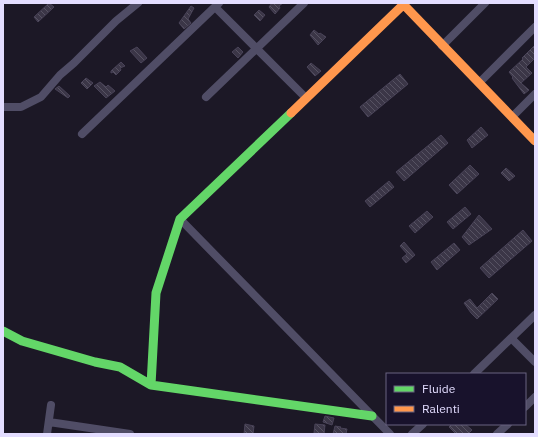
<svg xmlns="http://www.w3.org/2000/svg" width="538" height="437" viewBox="0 0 538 437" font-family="'IBM Plex Sans',sans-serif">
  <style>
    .building { fill: url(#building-back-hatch); stroke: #494358 }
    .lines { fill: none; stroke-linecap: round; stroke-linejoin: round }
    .street { stroke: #504d66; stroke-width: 8 }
    .fast { stroke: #63d668; stroke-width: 9 }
    .slow { stroke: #ff974d; stroke-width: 9 }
  </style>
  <defs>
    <pattern id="building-back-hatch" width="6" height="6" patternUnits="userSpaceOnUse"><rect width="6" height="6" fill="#3b3647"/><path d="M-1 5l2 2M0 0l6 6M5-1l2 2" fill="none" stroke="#575363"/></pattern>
  </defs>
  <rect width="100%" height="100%" fill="#1c1826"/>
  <path class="building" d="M 49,3 L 54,7 L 38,22 L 34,17 Z
    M 272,3 L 283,3 L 279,6 L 280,8 L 275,14 L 269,7 Z
    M 191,6 L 194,8 L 188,19 L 191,23 L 184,29 L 179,23 Z
    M 259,10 L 265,15 L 260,21 L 254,15 Z
    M 314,30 L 319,34 L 320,33 L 326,37 L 318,45 L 310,35 Z
    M 535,45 L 535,58 L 526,67 L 532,73 L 521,83 L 529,90 L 524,94 L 512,78 L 513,77 L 509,72 L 523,59 L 522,58 Z
    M 137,47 L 147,58 L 141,63 L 130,51 Z
    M 238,47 L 243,52 L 238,58 L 232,52 Z
    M 121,62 L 125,66 L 120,68 L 121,70 L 116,75 L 113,72 L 111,73 L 111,71 Z
    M 311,63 L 321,71 L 315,76 L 307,67 Z
    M 400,74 L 408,84 L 368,117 L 360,107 Z
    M 86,78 L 93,83 L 87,89 L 81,83 Z
    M 100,82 L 106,87 L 108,85 L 115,91 L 106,98 L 94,86 Z
    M 59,86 L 70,96 L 68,98 L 55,89 Z
    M 481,127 L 488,135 L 472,148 L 467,140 Z
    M 441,135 L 448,143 L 404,181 L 396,172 Z
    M 470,165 L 479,174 L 457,194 L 449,185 Z
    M 506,168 L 515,176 L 509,181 L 501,173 Z
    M 389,181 L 394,187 L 370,207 L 365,201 Z
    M 465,207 L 471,214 L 453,229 L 447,222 Z
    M 427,211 L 433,217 L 415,233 L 409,226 Z
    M 479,215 L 492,229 L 469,245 L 462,237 Z
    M 523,230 L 532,241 L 489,278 L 480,268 Z
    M 404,242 L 415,255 L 406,263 L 402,258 L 407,254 L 400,246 Z
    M 454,243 L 460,250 L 437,270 L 431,262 Z
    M 492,293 L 498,299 L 477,319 L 471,313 L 464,303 L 470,299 L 477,308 Z
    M 325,416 L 334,418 L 332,425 L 323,422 Z
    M 245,424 L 254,426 L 253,434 L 244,434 Z
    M 315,424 L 325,425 L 324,434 L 314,433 Z
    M 452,424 L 465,424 L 472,430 L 468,434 L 456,434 L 449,427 Z
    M 335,426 L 341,427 L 340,428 L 347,429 L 346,434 L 333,434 Z"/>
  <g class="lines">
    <path class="street" d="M 215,7 L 306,98
      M 442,46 L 485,3
      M 479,83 L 535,27
      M 206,97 L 304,3
      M 3,107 L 21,107 L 41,97 L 60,75 L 74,63 L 116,21 L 138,3
      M 512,117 L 535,94
      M 82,134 L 219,3
      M 180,219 L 390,434
      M 511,338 L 535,362
      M 474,374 L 535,315
      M 525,407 L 535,397
      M 49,422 L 130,434
      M 47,434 L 51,405
      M 412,434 L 423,424
      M 497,434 L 508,424"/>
    <path class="fast" d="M 3,331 L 22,341 L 95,362 L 120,367 L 151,385 L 372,416
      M 151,385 L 156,293 L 180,219 L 291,113"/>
    <path class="slow" d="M 402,3 L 535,141
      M 291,113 L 405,3"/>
  </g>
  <rect width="538" height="437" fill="none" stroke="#e3ddff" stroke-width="8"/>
  <rect x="386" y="373" width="140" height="52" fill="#18122c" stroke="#696380"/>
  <rect x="394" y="386" width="20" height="6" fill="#63d668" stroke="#696380"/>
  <text x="422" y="393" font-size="12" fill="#e3ddff">Fluide</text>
  <rect x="394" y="406" width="20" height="6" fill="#ff974d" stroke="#696380"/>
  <text x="422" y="413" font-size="12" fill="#e3ddff">Ralenti</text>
</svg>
